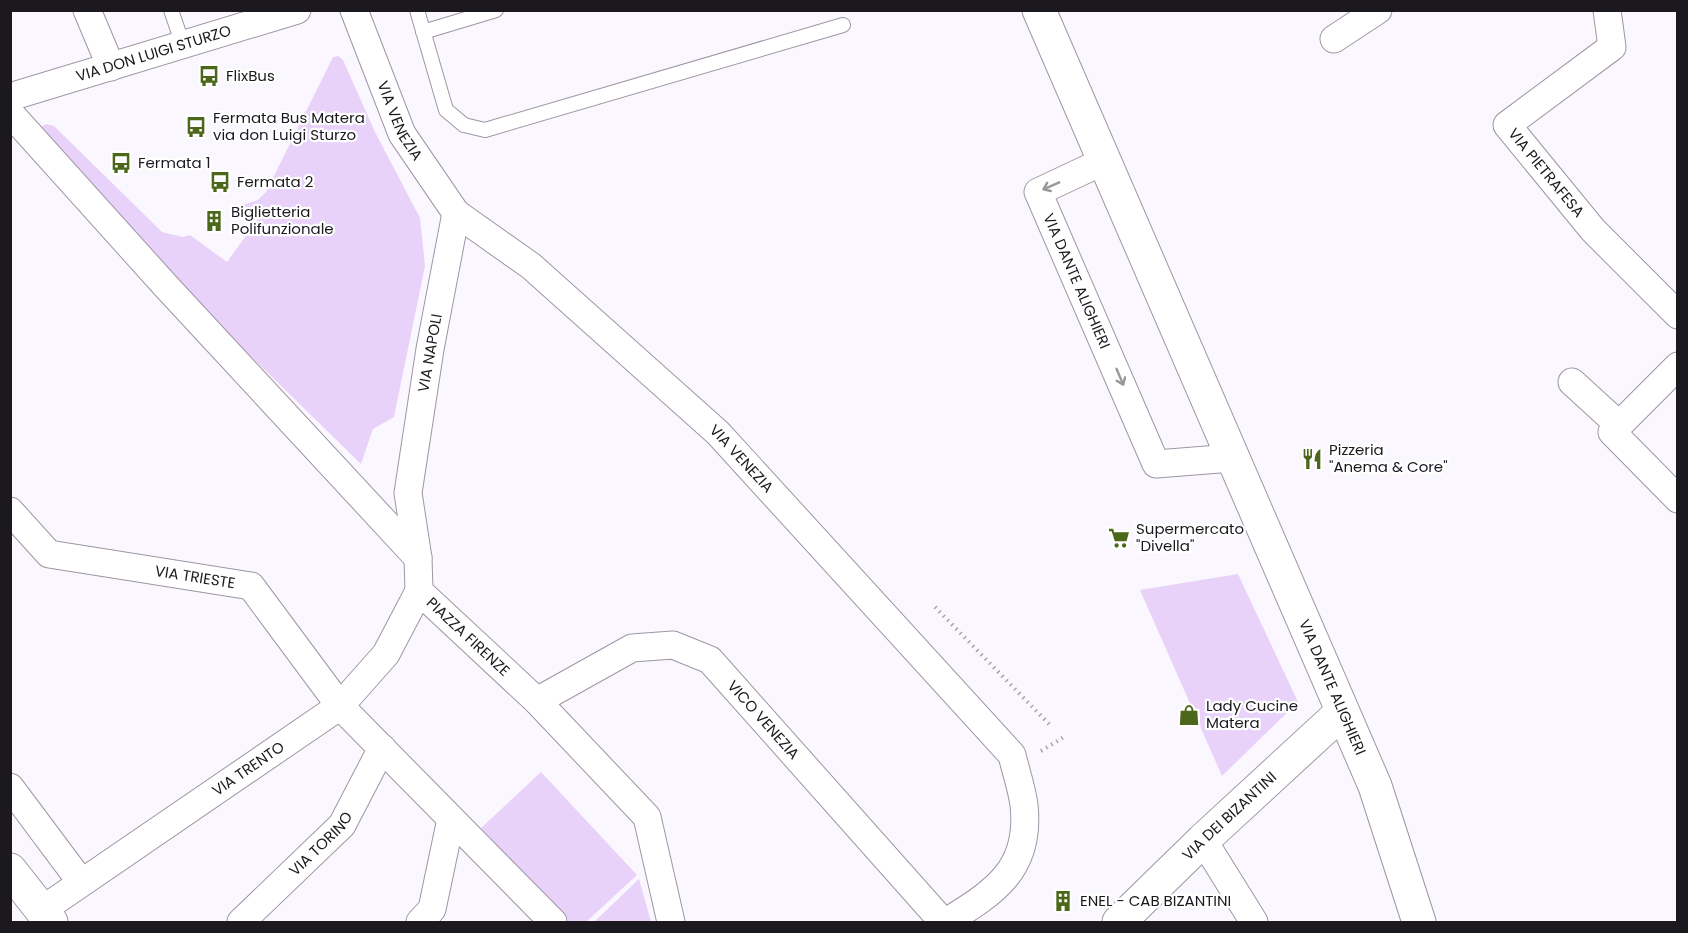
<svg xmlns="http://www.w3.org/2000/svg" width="1688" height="933" viewBox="0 0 1688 933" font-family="Poppins,sans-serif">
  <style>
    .green { fill: #e9d2fa }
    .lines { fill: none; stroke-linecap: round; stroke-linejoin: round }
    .lane-casing { stroke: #9e95a6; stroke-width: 16 }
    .street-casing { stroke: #9e95a6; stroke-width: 29 }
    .secondary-casing { stroke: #9e95a6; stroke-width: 35 }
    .path { stroke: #a6a3a9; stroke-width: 4; stroke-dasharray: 1.5 4.5; stroke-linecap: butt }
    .lane { stroke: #fff; stroke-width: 14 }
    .street { stroke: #fff; stroke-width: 27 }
    .secondary { stroke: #fff; stroke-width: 33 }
    .oneway { stroke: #98979a }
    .labels { text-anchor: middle; stroke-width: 4.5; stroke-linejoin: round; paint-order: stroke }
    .street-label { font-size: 15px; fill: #1b181e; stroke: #fff }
    .poi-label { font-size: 15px; fill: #1b181e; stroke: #fff; text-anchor: start }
  </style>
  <rect width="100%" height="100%" fill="#fbf7fe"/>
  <path class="green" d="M 338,56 L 343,60 L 375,132 L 420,218 L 425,266 L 394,417 L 373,429 L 361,464 L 237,343 L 40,133 L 41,127 L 46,124 L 54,126 L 162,232 L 183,237 L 190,235 L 227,262 L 258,219 L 239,206 L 258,200 L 266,192 L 333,57 Z
    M 1238,574 L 1298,702 L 1222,776 L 1140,590 Z
    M 541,772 L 637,875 L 586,922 L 570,922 L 481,828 Z
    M 639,879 L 651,922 L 594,922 Z"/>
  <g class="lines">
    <defs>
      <path id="lane" d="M 171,10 L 183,45
        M 417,10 L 446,110 L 464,125 L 485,130 L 843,25
        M 423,32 L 496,10"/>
      <g id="street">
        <path d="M 87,10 L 111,67"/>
        <path id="s1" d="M 354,10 L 402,134 L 456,213 L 531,266 L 718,433 L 1012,755 C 1016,772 1022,789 1024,805 C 1031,869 995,892 946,922"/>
        <path id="s2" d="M 1607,10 L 1612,47 L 1507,125 L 1593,230 L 1678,315"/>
        <path d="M 1334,39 L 1378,10"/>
        <path id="s3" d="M 10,97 L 297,10"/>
        <path d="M 10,113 L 164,284 L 418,558"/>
        <path id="s4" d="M 1104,161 L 1038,192 L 1156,464 L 1232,458"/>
        <path id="s5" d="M 456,213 L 430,349 L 408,493 L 418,558 L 419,591 L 537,701 L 647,817 L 671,922"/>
        <path d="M 1678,366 L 1612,432 L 1678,499"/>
        <path d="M 1572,382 L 1619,425"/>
        <path id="s6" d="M 10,511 L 49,554 L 251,586 L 340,706 L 553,922"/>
        <path id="s7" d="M 537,701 L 632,648 L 673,645 L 710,660 L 943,922"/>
        <path d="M 10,787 L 81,882"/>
        <path d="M 1203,840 L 1254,922"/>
        <path id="s8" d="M 42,910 L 340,706 L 386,654 L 419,591"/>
        <path id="s9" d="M 241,922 L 342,825 L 382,748"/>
        <path d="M 420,922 L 432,909 L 451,819"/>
      </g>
      <g id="secondary">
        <path id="s10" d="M 1039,10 L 1375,786 L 1419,922"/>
        <path d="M 10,870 L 51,922"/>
        <path id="s11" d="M 1119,922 L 1203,840 L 1342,712"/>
      </g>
    </defs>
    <use href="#lane" class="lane-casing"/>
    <use href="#street" class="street-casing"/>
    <use href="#secondary" class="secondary-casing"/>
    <path class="path" d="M 935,607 L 1050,725
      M 1041,751 L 1064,737"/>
    <use href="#lane" class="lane"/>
    <use href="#street" class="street"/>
    <use href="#secondary" class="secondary"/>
  </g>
  <defs><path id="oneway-shaft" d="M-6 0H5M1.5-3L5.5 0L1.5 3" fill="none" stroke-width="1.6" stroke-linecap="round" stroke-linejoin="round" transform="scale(1.5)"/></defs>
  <g class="oneway">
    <use href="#oneway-shaft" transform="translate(1051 186) rotate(156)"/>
    <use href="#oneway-shaft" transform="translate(1120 377) rotate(67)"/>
  </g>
  <defs>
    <symbol id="bus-bare" viewBox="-9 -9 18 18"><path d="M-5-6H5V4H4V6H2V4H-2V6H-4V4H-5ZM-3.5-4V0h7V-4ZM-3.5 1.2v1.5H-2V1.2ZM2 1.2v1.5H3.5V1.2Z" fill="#4c671a" stroke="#fff" stroke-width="2.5" paint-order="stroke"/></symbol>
    <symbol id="building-bare" viewBox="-9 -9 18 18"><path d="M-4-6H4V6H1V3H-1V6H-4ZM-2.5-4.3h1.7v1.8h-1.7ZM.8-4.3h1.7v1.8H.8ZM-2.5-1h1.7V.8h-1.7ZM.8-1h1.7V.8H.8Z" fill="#4c671a" stroke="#fff" stroke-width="2.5" paint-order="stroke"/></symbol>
    <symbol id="restaurant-bare" viewBox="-9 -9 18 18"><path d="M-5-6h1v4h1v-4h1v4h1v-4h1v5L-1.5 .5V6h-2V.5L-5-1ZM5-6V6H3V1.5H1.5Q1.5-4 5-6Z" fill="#4c671a" stroke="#fff" stroke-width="2.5" paint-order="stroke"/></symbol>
    <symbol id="supermarket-bare" viewBox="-9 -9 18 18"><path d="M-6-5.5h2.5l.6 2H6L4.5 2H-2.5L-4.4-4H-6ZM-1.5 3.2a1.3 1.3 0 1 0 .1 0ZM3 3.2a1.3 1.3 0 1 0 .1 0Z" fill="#4c671a" stroke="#fff" stroke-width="2.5" paint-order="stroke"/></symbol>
    <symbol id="shop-bare" viewBox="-9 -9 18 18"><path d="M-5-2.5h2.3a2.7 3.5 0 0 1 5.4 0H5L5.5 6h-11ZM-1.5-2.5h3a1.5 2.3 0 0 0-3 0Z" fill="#4c671a" stroke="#fff" stroke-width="2.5" paint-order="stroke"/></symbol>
  </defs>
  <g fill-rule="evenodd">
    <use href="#bus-bare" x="194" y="61" width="30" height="30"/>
    <use href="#bus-bare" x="181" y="112" width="30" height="30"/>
    <use href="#bus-bare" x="106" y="148" width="30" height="30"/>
    <use href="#bus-bare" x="205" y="167" width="30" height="30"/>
    <use href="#building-bare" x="199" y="206" width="30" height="30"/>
    <use href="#restaurant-bare" x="1297" y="444" width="30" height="30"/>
    <use href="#supermarket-bare" x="1104" y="523" width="30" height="30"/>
    <use href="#shop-bare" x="1174" y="700" width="30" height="30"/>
    <use href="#building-bare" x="1048" y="886" width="30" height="30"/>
  </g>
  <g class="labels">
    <g class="street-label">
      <text dy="5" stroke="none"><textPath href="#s3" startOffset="150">VIA DON LUIGI STURZO</textPath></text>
      <text dy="5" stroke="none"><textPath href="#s1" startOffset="120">VIA VENEZIA</textPath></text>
      <text dy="5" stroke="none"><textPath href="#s2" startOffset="230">VIA PIETRAFESA</textPath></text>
      <text dy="5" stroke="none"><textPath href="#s4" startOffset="170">VIA DANTE ALIGHIERI</textPath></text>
      <text transform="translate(430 353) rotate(-80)" y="5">VIA NAPOLI</text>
      <text dy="5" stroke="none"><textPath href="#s1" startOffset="606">VIA VENEZIA</textPath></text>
      <text dy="5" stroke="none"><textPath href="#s6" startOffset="206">VIA TRIESTE</textPath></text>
      <text dy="5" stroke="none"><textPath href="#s5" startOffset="450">PIAZZA FIRENZE</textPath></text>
      <text dy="5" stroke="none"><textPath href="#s10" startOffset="738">VIA DANTE ALIGHIERI</textPath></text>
      <text dy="5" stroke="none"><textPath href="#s7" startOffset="270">VICO VENEZIA</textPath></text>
      <text dy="5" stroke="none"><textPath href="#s8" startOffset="250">VIA TRENTO</textPath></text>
      <text dy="5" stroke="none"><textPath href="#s11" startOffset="153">VIA DEI BIZANTINI</textPath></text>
      <text dy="5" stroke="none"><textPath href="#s9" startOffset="112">VIA TORINO</textPath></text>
    </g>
    <g class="poi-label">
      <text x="226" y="81">FlixBus</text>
      <text x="213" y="123">Fermata Bus Matera<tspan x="213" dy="17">via don Luigi Sturzo</tspan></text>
      <text x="138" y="168">Fermata 1</text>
      <text x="237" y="187">Fermata 2</text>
      <text x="231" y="217">Biglietteria<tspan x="231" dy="17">Polifunzionale</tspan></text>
      <text x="1329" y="455">Pizzeria<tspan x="1329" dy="17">"Anema &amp; Core"</tspan></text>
      <text x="1136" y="534">Supermercato<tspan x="1136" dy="17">"Divella"</tspan></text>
      <text x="1206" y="711">Lady Cucine<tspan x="1206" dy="17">Matera</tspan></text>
      <text x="1080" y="906">ENEL - CAB BIZANTINI</text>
    </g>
  </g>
  <rect width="1688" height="933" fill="none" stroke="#1b181e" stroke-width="24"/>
</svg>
